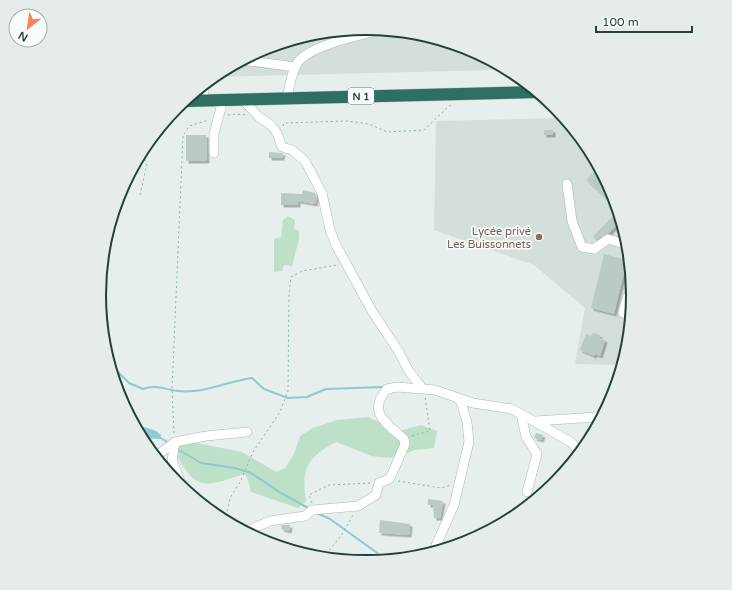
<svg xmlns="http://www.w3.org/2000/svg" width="732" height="590" viewBox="0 0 732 590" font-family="'Varela Round',sans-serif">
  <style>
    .built { fill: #d4dfda }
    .green { fill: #bfe0c8 }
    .water { fill: #8ec9d4 }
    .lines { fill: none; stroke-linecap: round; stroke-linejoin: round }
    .stream { stroke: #8ec9d4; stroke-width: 2 }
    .building { fill: #bbcac4; filter: url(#shadow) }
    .minor-casing { stroke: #a8b8b2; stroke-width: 10 }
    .highway-casing { stroke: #c2cac8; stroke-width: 13 }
    .path { stroke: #86b3a5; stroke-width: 1; stroke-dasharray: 2 3; stroke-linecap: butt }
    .minor { stroke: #fff; stroke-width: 9 }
    .highway { stroke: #2f6f62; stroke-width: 12 }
    .education-dot { fill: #8d6e63; stroke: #f7fbf9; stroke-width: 1.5 }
    .labels { text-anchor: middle; stroke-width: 3.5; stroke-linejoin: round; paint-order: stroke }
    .shield { fill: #f7fbf9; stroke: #637a73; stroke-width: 1 }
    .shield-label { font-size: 10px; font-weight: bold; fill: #24423a }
    .education-label { font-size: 11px; fill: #785e54; stroke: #f7fbf9; text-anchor: end }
    .rim { fill: none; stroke: #24423a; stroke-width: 2 }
  </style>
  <defs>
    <filter id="shadow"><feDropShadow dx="2.5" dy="2.5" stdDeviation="0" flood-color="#0004"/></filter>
  </defs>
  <rect width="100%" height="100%" fill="#e6efeb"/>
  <path class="built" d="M 366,28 L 418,33 L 468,48 L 496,63 L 495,70 L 212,77 L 264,48 L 314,33 Z
    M 564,118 L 588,147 L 613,193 L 628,243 L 633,295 L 628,347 L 622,365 L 575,364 L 585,308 L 534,265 L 434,230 L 436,121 Z"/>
  <path class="green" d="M 288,216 L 295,220 L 294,229 L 299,231 L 299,239 L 292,266 L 284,265 L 282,271 L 274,272 L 274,239 L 281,237 L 283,220 Z
    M 368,417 L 399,431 L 421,425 L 437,431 L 434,448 L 415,450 L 397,457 L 387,458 L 372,456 L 336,442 C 307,458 301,468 306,501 L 298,508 L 251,492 L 248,480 L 245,474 C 207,485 198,495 176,454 L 180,444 L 196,443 L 242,452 L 276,472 L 285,468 L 294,454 L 300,436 L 313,428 L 337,420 Z"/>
  <path class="water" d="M 133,423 L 156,431 L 161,435 L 160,439 L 141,438 Z"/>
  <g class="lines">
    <path class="stream" d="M 111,371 L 118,372 L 129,383 L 143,389 C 157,384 165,390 179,391 C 204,394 228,381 252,378 L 264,389 L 288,398 L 307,397 L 326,389 L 383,387
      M 159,437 L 169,443
      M 177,449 L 201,463 L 235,468 L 251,473 L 281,493 L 310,509
      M 317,513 L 330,519 L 387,560"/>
  </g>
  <path class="building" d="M 544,130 L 553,130 L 553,135 L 544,135 Z
    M 186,135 L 206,135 L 207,161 L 186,161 Z
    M 269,152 L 283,153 L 282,158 L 269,158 Z
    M 599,167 L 604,176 L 598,182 L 614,197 L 621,221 L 609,233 L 596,240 L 593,236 L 618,211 L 586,180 Z
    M 303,190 L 315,193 L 317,197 L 315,204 L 298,201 L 298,205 L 281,205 L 281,193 L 302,194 Z
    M 604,254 L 627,260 L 614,314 L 591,308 Z
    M 593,333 L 600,335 L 599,338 L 605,340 L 600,356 L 595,354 L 594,356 L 580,350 L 586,334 L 591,336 Z
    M 536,433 L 543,435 L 541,440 L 534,438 Z
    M 428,499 L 443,501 L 440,518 L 434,518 L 433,505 L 428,505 Z
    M 380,520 L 410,524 L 409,535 L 379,533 Z
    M 282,525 L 290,525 L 289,531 L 281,529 Z"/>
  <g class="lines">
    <defs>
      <path id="minor" d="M 242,60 L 295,67
        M 287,98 C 290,86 291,72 298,62 C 311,45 361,35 381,30
        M 242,99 L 259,117 L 272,126 L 277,133 L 282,147 L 292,150 L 305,161 L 322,193 L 330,230 L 336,245 L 372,311 L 399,352 L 408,370 L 423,389
        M 204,100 L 204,84
        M 214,153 L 214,134 L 223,100
        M 567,184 L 572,221 L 582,247 L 594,249 L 608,239 L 628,245
        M 623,313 L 627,298 L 633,293
        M 521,414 L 526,437 L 537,454 L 527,492
        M 536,421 L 596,417 L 605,412
        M 175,442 L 172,460 L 183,489
        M 155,457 L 175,442 L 206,436 L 247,432
        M 241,530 L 249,530 L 270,521 L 305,516 L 312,510 L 358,506 L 376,495 L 379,483 L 389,479 L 392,474 L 405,444 L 404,439 C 388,424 366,413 387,389 L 397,387 L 435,390 L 473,403 L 512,409 L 571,442 L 577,449 L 577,457
        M 433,552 L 454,505 L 469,442 L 467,422 L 461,402 L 458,399"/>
      <path id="highway" d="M 184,101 L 538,92"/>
    </defs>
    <use href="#minor" class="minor-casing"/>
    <use href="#highway" class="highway-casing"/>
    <path class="path" d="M 228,115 L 236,114 L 246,115
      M 283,126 L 284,123 L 347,121 L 369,124 L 387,132 L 424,130 L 449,106 L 454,104
      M 140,195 L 147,164 L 141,152
      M 174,433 L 172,390 L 183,136 L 189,126 L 209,120
      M 412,436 L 430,431 L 425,397
      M 398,481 L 441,488 L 451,485
      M 312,503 L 309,495 L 329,485 L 371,483
      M 225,521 L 230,498 L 240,482 L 253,452 L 280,412 L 288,391 L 289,294 L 291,277 L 302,271 L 337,265
      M 323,558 L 341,536 L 353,515"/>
    <use href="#minor" class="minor"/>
    <use href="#highway" class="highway"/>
  </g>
  <circle class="education-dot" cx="539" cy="237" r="4"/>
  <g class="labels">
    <rect class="shield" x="348" y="88" width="26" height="16" rx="3"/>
    <g class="shield-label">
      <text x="361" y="100">N 1</text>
    </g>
    <g class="education-label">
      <text x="531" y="235">Lycée privé<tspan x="531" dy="13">Les Buissonnets</tspan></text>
    </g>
  </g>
  <path d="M0 0H732V590H0ZM106 295a260 260 0 1 1 520 0a260 260 0 1 1-520 0Z" fill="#e6ecea" fill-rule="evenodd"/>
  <path class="rim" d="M106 295a260 260 0 1 1 520 0a260 260 0 1 1-520 0Z"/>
  <g transform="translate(28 28) rotate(210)"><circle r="19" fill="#f7fbf9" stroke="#a3b1ad"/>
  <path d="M0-3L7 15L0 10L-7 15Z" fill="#f4845f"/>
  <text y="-6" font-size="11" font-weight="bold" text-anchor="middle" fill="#24423a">N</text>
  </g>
  <path d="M596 26v6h96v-6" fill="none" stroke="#24423a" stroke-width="2"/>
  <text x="602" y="26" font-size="12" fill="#24423a" stroke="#f7fbf9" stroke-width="3" paint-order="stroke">100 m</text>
</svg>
